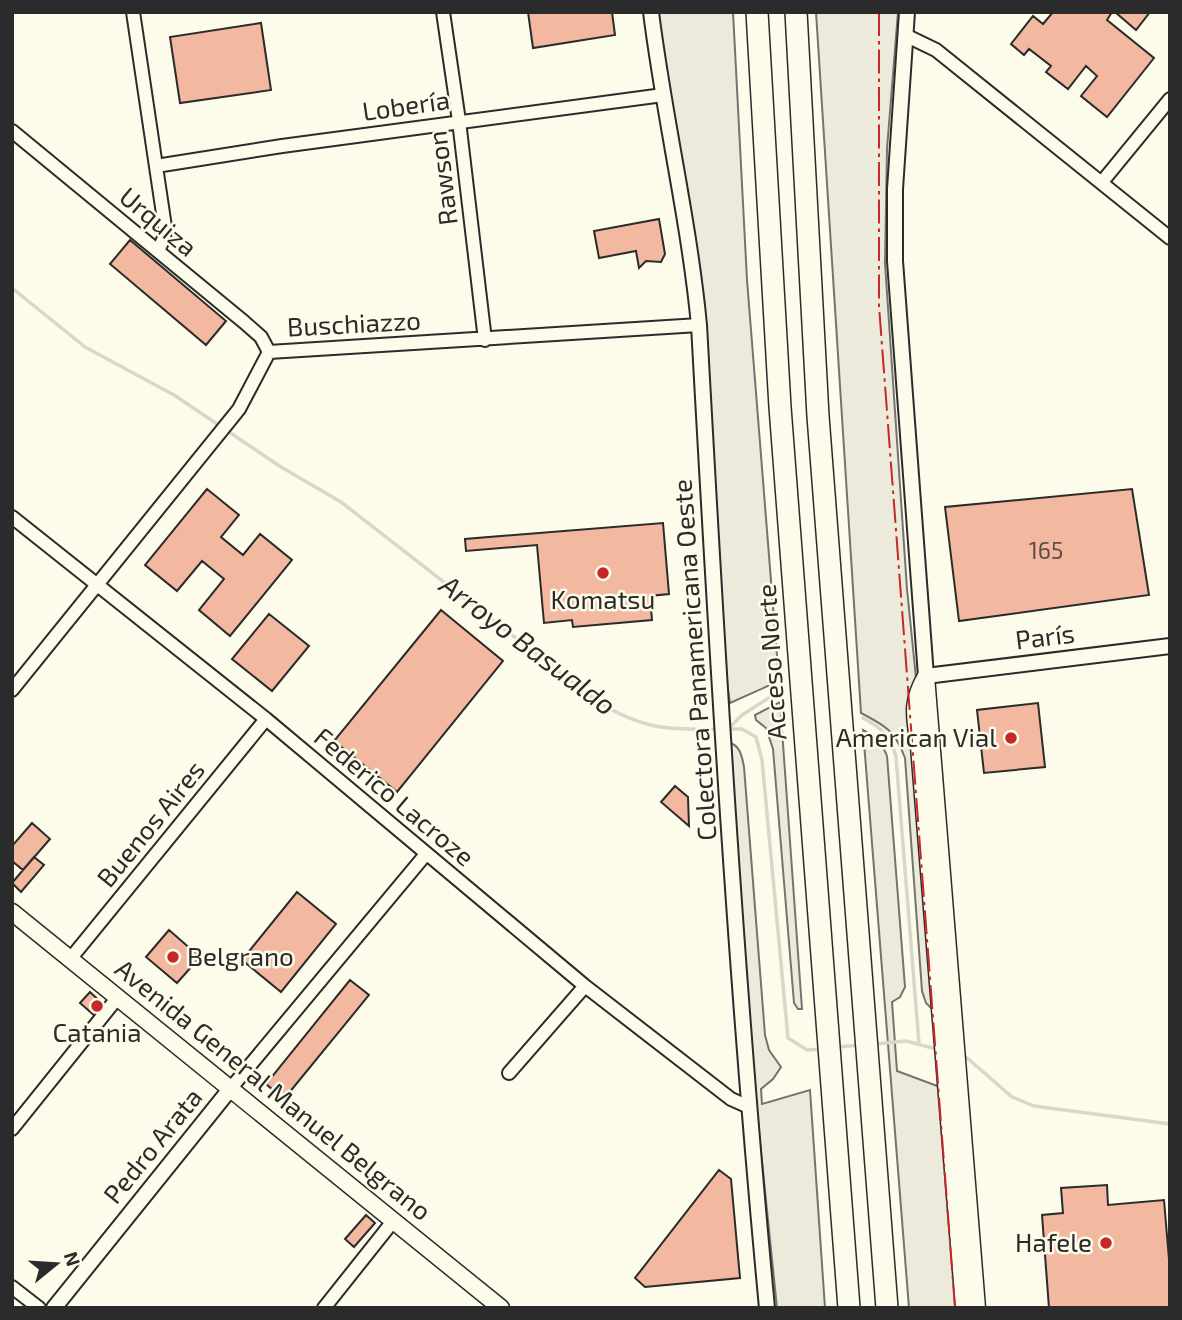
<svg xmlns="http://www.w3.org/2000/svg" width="1182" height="1320" viewBox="0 0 1182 1320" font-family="'Exo 2',sans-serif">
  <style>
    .green { fill: #ecebdb; stroke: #74746e; stroke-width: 2 }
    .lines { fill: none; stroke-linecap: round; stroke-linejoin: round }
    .stream { stroke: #d8d7c9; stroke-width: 3.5 }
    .building { fill: #f2b8a0; stroke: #2b2b2b; stroke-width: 2 }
    .minor-casing { stroke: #2b2b2b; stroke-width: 16 }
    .tertiary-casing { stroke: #2b2b2b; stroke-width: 18 }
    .secondary-casing { stroke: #2b2b2b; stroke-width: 19 }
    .motorway-casing { stroke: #2b2b2b; stroke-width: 24 }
    .minor { stroke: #fdfbea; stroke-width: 12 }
    .tertiary { stroke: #fdfbea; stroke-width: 14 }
    .secondary { stroke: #fdfbea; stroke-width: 16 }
    .motorway { stroke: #fdfbea; stroke-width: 21 }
    .power { stroke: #c62828; stroke-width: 2; stroke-dasharray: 24 5 3.5 5; stroke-linecap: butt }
    .poi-dot { fill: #c62828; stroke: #fdfbea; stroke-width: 2.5 }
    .labels { text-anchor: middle; stroke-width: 5; stroke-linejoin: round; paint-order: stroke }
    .number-label { font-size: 23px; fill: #5d4e48 }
    .street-label { font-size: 26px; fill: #2b2b2b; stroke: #fdfbea }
    .poi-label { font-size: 26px; fill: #2b2b2b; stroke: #fdfbea }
    .water-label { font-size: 28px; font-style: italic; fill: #2b2b2b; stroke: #fdfbea }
  </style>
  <rect width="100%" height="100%" fill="#fdfbea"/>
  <path class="green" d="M 656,12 L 733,12 L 747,280 L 779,681 L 730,703 L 721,647 L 711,464 Z
    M 816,12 L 898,12 L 887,149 L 885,263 L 907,589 L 916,678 L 936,1013 L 926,1003 L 922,991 L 905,758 C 895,731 886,726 861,713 Z
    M 780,702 L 802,1009 L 798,1009 L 794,1003 L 773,749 L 766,728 L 756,720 L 755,715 Z
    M 863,730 C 876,737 882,743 887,756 L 905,987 L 900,997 L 892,1002 L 897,1071 L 940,1087 L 959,1308 L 909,1308 Z
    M 728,742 C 740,745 742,756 744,767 L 765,1035 L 769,1050 L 781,1067 L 773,1079 L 761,1089 L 762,1104 L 810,1090 L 825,1308 L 777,1308 L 753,1074 Z"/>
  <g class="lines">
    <path class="stream" d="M 12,288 L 85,347 L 174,395 L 281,467 L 341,502 L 598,702 C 643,729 666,730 718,729
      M 863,718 C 882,728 891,736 896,757 L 919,1044
      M 725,729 L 742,729 L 756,737 L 762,760 L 788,1038 L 807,1050 L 822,1049
      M 728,729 L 742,715 L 778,692
      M 875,1044 L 906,1041 L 940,1050
      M 837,1047 L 861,1045
      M 961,1056 L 966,1057 L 1012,1097 L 1034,1106 L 1170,1124"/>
  </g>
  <path class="building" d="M 528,12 L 612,12 L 615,35 L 533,48 Z
    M 1053,12 L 1112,12 L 1107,20 L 1154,58 L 1107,117 L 1081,96 L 1097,76 L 1086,66 L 1068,89 L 1046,72 L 1051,66 L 1029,49 L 1024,55 L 1011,44 L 1033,16 L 1043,24 Z
    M 1115,12 L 1150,12 L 1136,30 Z
    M 261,23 L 271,90 L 180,103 L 170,37 Z
    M 659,219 L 665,254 L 661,262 L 646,261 L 639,268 L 636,251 L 599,258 L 594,231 Z
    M 130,240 L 226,321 L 206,345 L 110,264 Z
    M 207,489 L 239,515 L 221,537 L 243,555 L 260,534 L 292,560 L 230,636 L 199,610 L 224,579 L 202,561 L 177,591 L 145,565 Z
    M 1132,489 L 1149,595 L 959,621 L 945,507 Z
    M 663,523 L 669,594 L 650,596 L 652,620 L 573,627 L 572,620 L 544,623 L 537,545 L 466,551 L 465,539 Z
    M 441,610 L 503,661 L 397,792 L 334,741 Z
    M 269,614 L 309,646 L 272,691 L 232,659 Z
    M 1038,703 L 1045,767 L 984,773 L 977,710 Z
    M 675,786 L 688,797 L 689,826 L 661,802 Z
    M 32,823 L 50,839 L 23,870 L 12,861 L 12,846 Z
    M 34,857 L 44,865 L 21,892 L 12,883 Z
    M 297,892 L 336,924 L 281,992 L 242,960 Z
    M 169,930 L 200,957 L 177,983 L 146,957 Z
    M 350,980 L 369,995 L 284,1099 L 266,1084 Z
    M 90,992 L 104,1005 L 96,1017 L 80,1003 Z
    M 719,1170 L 731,1179 L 740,1278 L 645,1287 L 635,1278 Z
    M 1107,1185 L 1108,1205 L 1164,1200 L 1170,1271 L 1170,1308 L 1049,1308 L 1042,1215 L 1063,1213 L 1061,1188 Z
    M 366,1215 L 375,1223 L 354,1247 L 345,1239 Z"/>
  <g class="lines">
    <defs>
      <path id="minor" d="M 133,12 L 165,227 L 164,238 L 158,251
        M 443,12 L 459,121 L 485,340
        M 907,36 L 936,50 L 1170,238
        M 12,131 L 244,322 L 261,337 L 269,352
        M 156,166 L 282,146 L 663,95
        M 1102,182 L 1170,99
        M 12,517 L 266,719 L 585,986 L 731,1099 L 749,1107
        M 12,690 L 239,409 L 269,352 L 699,325
        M 71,958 L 266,719
        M 509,1073 L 585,986
        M 231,1088 L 426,854
        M 12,1129 L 118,997
        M 12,1287 L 39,1308
        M 324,1308 L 394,1220"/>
      <path id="tertiary" d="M 651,12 C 664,117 689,220 699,325 C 717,653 736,981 767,1308
        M 907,12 L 895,189 L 895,261 L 926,676 L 1170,646
        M 54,1308 L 231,1088"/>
      <path id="secondary" d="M 926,676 C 910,703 915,717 919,746 L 964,1308
        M 926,676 L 977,1308
        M 12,912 L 501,1308"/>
      <path id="motorway" d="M 757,12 L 780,407 L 849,1308
        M 796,12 L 818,416 L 887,1308"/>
    </defs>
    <use href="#minor" class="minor-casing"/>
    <use href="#tertiary" class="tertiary-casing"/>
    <use href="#secondary" class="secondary-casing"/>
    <use href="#motorway" class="motorway-casing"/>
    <use href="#minor" class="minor"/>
    <use href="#tertiary" class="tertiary"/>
    <use href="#secondary" class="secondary"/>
    <use href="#motorway" class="motorway"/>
    <path class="power" d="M 879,12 L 879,306 L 955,1308"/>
  </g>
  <g class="poi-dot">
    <circle cx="603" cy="573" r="7"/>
    <circle cx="1011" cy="738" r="7"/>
    <circle cx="173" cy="957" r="7"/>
    <circle cx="97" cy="1006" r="7"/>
    <circle cx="1106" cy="1243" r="7"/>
  </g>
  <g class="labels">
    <g class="number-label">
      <text x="1046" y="559">165</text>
    </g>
    <g class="street-label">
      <text transform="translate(406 106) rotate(-8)" y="9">Lobería</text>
      <text transform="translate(443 178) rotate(-97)" y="9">Rawson</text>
      <text transform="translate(158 222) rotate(40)" y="9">Urquiza</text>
      <text transform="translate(354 324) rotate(-3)" y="9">Buschiazzo</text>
      <text transform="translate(1045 637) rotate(-7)" y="9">París</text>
      <text transform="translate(695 660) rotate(-94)" y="9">Colectora Panamericana Oeste</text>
      <text transform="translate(772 662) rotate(-94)" y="9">Acceso Norte</text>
      <text transform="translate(394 797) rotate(40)" y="9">Federico Lacroze</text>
      <text transform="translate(151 824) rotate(-51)" y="9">Buenos Aires</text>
      <text transform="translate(273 1090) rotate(39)" y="9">Avenida General Manuel Belgrano</text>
      <text transform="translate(153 1146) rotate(-51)" y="9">Pedro Arata</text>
    </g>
    <g class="poi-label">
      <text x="603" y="609">Komatsu</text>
      <text x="997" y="747" text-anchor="end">American Vial</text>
      <text x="187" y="966" text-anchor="start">Belgrano</text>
      <text x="97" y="1042">Catania</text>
      <text x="1092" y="1252" text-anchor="end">Hafele</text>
    </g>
    <g class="water-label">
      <text transform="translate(528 645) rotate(37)" y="10">Arroyo Basualdo</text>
    </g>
  </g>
  <rect width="1182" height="1320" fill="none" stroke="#2b2b2b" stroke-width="28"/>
  <g transform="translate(56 1264) rotate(72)" stroke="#fdfbea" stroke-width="5" paint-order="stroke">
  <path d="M0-5L12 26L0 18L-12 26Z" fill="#2b2b2b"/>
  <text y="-10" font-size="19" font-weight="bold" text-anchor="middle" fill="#2b2b2b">N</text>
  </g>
</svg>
